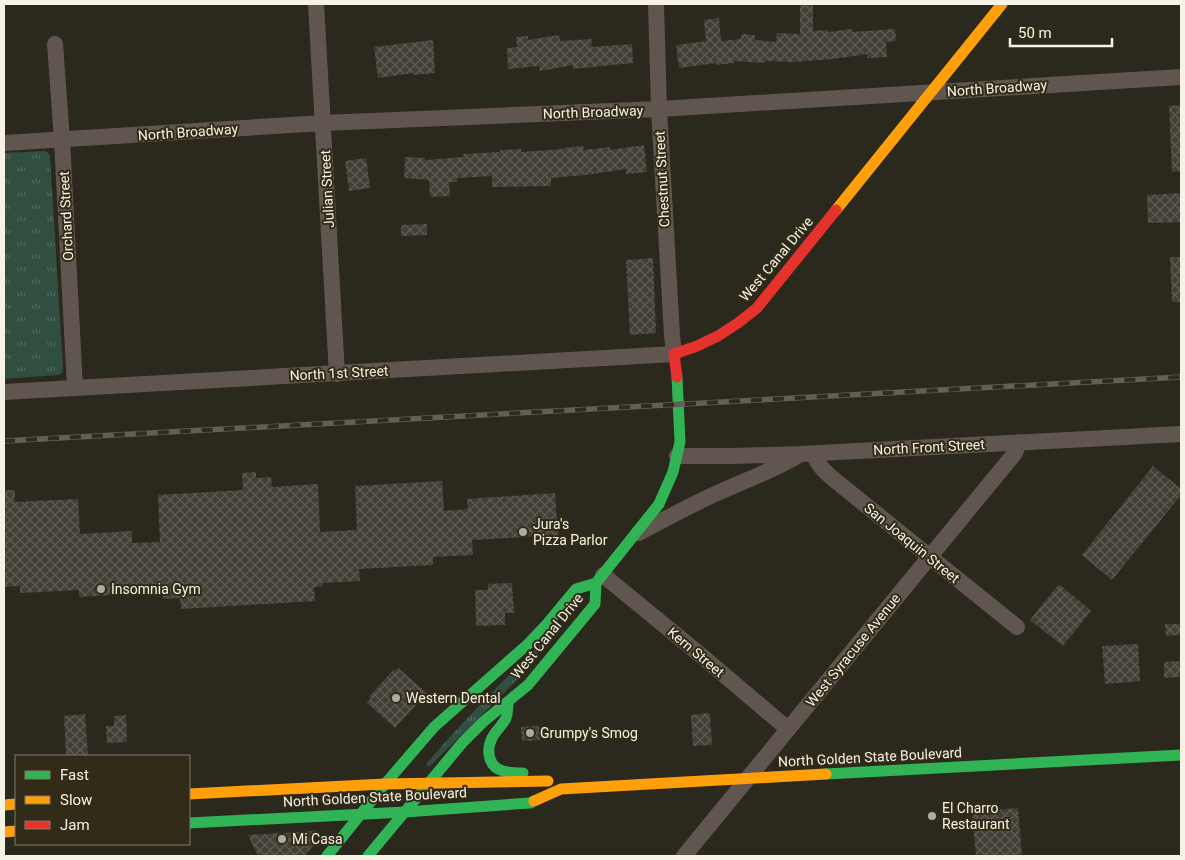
<svg xmlns="http://www.w3.org/2000/svg" width="1185" height="860" viewBox="0 0 1185 860" font-family="Roboto,sans-serif">
  <style>
    .grass { fill: url(#grass-tufts) }
    .building { fill: url(#building-cross-hatch) }
    .lines { fill: none; stroke-linecap: round; stroke-linejoin: round }
    .street { stroke: #615550; stroke-width: 16 }
    .fast { stroke: #30b455; stroke-width: 11 }
    .slow { stroke: #ff9f0a; stroke-width: 11 }
    .jam { stroke: #e5322d; stroke-width: 11 }
    .rail-casing { stroke: #635e56; stroke-width: 5.5 }
    .rail { stroke: #312b17; stroke-width: 4; stroke-dasharray: 11; stroke-linecap: butt }
    .poi-dot { fill: #afaba0; stroke: #312b17; stroke-width: 2 }
    .labels { text-anchor: middle; stroke-width: 4; stroke-linejoin: round; paint-order: stroke }
    .street-label { font-size: 14px; fill: #f6f2e6; stroke: #312b17 }
    .poi-label { font-size: 14px; fill: #f6f2e6; stroke: #312b17; text-anchor: start }
  </style>
  <defs>
    <pattern id="grass-tufts" width="24" height="20" patternUnits="userSpaceOnUse" patternTransform="scale(1.25)"><rect width="24" height="20" fill="#314f40"/><path d="M3 7l-1-3M5 7V3M7 7l1-3M15 17l-1-3M17 17v-4M19 17l1-3" fill="none" stroke="#4f695c"/></pattern>
    <pattern id="building-cross-hatch" width="8" height="8" patternUnits="userSpaceOnUse" patternTransform="scale(1.25)"><rect width="8" height="8" fill="#423f36"/><path d="M0 0l8 8M0 8l8-8" fill="none" stroke="#5e5b53"/></pattern>
  </defs>
  <rect width="100%" height="100%" fill="#2b281d"/>
  <path class="grass" d="M 46,151 L 50,155 L 63,369 L 62,373 L 58,375 L 4,379 L 4,153 Z
    M 542,643 L 544,645 L 521,676 L 429,767 L 427,766 L 427,763 C 463,721 502,681 542,643 Z"/>
  <path class="building" d="M 800,4 L 813,4 L 813,31 L 828,30 L 828,32 L 852,29 L 852,32 L 895,29 L 896,41 L 886,42 L 887,57 L 867,58 L 867,54 L 833,59 L 793,62 L 765,61 L 765,63 L 734,61 L 734,63 L 716,65 L 716,63 L 679,68 L 676,45 L 706,41 L 704,20 L 719,18 L 721,41 L 741,39 L 741,34 L 755,35 L 755,40 L 776,42 L 777,33 L 800,34 Z
    M 559,35 L 560,41 L 591,39 L 592,47 L 632,44 L 633,63 L 573,69 L 573,65 L 540,71 L 539,66 L 508,69 L 507,48 L 517,47 L 516,37 L 528,36 L 528,40 Z
    M 433,40 L 435,73 L 414,75 L 414,73 L 378,78 L 374,47 Z
    M 1181,105 L 1181,171 L 1172,172 L 1169,106 Z
    M 644,145 L 647,172 L 626,174 L 626,169 L 585,175 L 551,178 L 551,186 L 492,187 L 492,176 L 457,178 L 458,182 L 449,182 L 450,196 L 430,197 L 429,180 L 404,178 L 405,157 L 425,158 L 425,160 L 464,157 L 463,154 L 500,152 L 500,150 L 521,149 L 521,152 L 564,149 L 564,148 L 583,146 L 584,150 L 610,147 L 610,150 Z
    M 366,158 L 370,188 L 349,191 L 345,161 Z
    M 1181,193 L 1181,222 L 1148,223 L 1147,195 Z
    M 427,224 L 427,235 L 401,236 L 401,225 Z
    M 1170,257 L 1181,257 L 1181,302 L 1172,302 Z
    M 653,258 L 656,333 L 630,335 L 626,260 Z
    M 1153,466 L 1181,489 L 1181,495 L 1112,580 L 1082,555 Z
    M 256,472 L 256,478 L 271,477 L 272,487 L 318,484 L 320,532 L 357,530 L 355,486 L 442,481 L 444,511 L 468,509 L 467,499 L 555,493 L 558,535 L 472,540 L 473,555 L 433,557 L 433,565 L 359,569 L 360,581 L 323,583 L 323,586 L 314,587 L 315,601 L 181,609 L 180,598 L 163,599 L 163,592 L 79,597 L 79,590 L 20,593 L 20,586 L 4,587 L 4,490 L 15,490 L 15,502 L 78,499 L 80,534 L 132,531 L 132,543 L 160,542 L 158,495 L 243,490 L 242,473 Z
    M 512,583 L 514,613 L 505,613 L 505,625 L 476,626 L 475,590 L 488,590 L 488,584 Z
    M 1059,584 L 1091,611 L 1063,646 L 1030,620 Z
    M 1165,624 L 1181,624 L 1181,635 L 1166,636 Z
    M 1138,644 L 1140,681 L 1105,684 L 1102,646 Z
    M 1181,661 L 1181,677 L 1164,678 L 1164,662 Z
    M 398,668 L 427,693 L 395,728 L 367,703 L 371,698 L 369,697 L 394,669 L 395,671 Z
    M 710,713 L 712,745 L 693,746 L 691,715 Z
    M 85,714 L 88,756 L 66,756 L 64,716 Z
    M 126,715 L 127,742 L 107,743 L 106,726 L 114,726 L 114,716 Z
    M 539,726 L 540,740 L 522,741 L 521,727 Z
    M 1018,808 L 1022,856 L 976,856 L 972,812 Z
    M 314,831 L 315,844 L 304,856 L 258,856 L 248,835 Z"/>
  <g class="lines">
    <path class="street" d="M 316,4 L 337,374
      M 55,44 L 62,140 L 75,388
      M 4,143 L 323,123 L 659,109 L 1181,77
      M 4,392 L 674,354 L 672,335 L 659,109 L 656,4
      M 814,454 C 818,468 831,477 842,486 L 1017,627
      M 677,456 L 733,456 L 801,454 L 1181,434
      M 639,533 C 667,518 694,503 722,491 C 748,479 775,470 799,455
      M 603,575 L 703,657 L 788,729
      M 684,856 L 1015,453 L 1019,442"/>
    <path class="fast" d="M 508,706 C 507,710 508,714 506,718 C 503,725 496,730 492,738 C 486,750 488,767 503,771 C 509,773 516,773 523,773
      M 826,774 L 1181,755
      M 189,823 L 405,812 L 530,803 L 534,801
      M 327,856 L 385,784 L 434,727 L 528,644 L 546,625 L 576,589 L 596,583
      M 368,856 L 463,742 L 483,722 L 528,685 L 595,604 L 596,583 L 659,504 L 673,472 L 680,442 L 677,377"/>
    <path class="slow" d="M 836,210 L 1002,4
      M 189,794 L 385,784 L 548,781
      M 534,801 L 561,789 L 826,774
      M 4,805 L 16,804
      M 4,832 L 16,831"/>
    <path class="jam" d="M 677,377 L 674,354 L 697,346 L 718,336 L 738,323 L 757,308 L 836,210"/>
    <defs>
      <path id="rail" d="M 4,441 L 1181,377"/>
    </defs>
    <use href="#rail" class="rail-casing"/>
    <use href="#rail" class="rail"/>
  </g>
  <g class="poi-dot">
    <circle cx="523" cy="532" r="5"/>
    <circle cx="101" cy="589" r="5"/>
    <circle cx="396" cy="698" r="5"/>
    <circle cx="530" cy="733" r="5"/>
    <circle cx="932" cy="816" r="5"/>
    <circle cx="282" cy="839" r="5"/>
  </g>
  <g class="labels">
    <g class="street-label">
      <text transform="translate(997 88) rotate(-4)" y="5">North Broadway</text>
      <text transform="translate(593 112) rotate(-2)" y="5">North Broadway</text>
      <text transform="translate(188 132) rotate(-4)" y="5">North Broadway</text>
      <text transform="translate(662 179) rotate(-93)" y="5">Chestnut Street</text>
      <text transform="translate(327 189) rotate(-93)" y="5">Julian Street</text>
      <text transform="translate(66 216) rotate(-93)" y="5">Orchard Street</text>
      <text transform="translate(776 259) rotate(-50)" y="5">West Canal Drive</text>
      <text transform="translate(339 373) rotate(-3)" y="5">North 1st Street</text>
      <text transform="translate(929 447) rotate(-3)" y="5">North Front Street</text>
      <text transform="translate(912 543) rotate(39)" y="5">San Joaquin Street</text>
      <text transform="translate(547 636) rotate(-51)" y="5">West Canal Drive</text>
      <text transform="translate(853 650) rotate(-51)" y="5">West Syracuse Avenue</text>
      <text transform="translate(696 652) rotate(40)" y="5">Kern Street</text>
      <text transform="translate(870 757) rotate(-3)" y="5">North Golden State Boulevard</text>
      <text transform="translate(375 797) rotate(-3)" y="5">North Golden State Boulevard</text>
    </g>
    <g class="poi-label">
      <text x="533" y="529">Jura's<tspan x="533" dy="16">Pizza Parlor</tspan></text>
      <text x="111" y="594">Insomnia Gym</text>
      <text x="406" y="703">Western Dental</text>
      <text x="540" y="738">Grumpy's Smog</text>
      <text x="942" y="813">El Charro<tspan x="942" dy="16">Restaurant</tspan></text>
      <text x="292" y="844">Mi Casa</text>
    </g>
  </g>
  <rect width="1185" height="860" fill="none" stroke="#f6f2e6" stroke-width="10"/>
  <rect x="15" y="755" width="175" height="90" fill="#312b17" stroke="#807b6a"/>
  <rect x="25" y="771" width="25" height="8" fill="#30b455" stroke="#807b6a"/>
  <text x="60" y="780" font-size="15" fill="#f6f2e6">Fast</text>
  <rect x="25" y="796" width="25" height="8" fill="#ff9f0a" stroke="#807b6a"/>
  <text x="60" y="805" font-size="15" fill="#f6f2e6">Slow</text>
  <rect x="25" y="821" width="25" height="8" fill="#e5322d" stroke="#807b6a"/>
  <text x="60" y="830" font-size="15" fill="#f6f2e6">Jam</text>
  <path d="M1010 38v8h102v-8" fill="none" stroke="#f6f2e6" stroke-width="2.5"/>
  <text x="1018" y="38" font-size="15" fill="#f6f2e6" stroke="#312b17" stroke-width="4" paint-order="stroke">50 m</text>
</svg>
